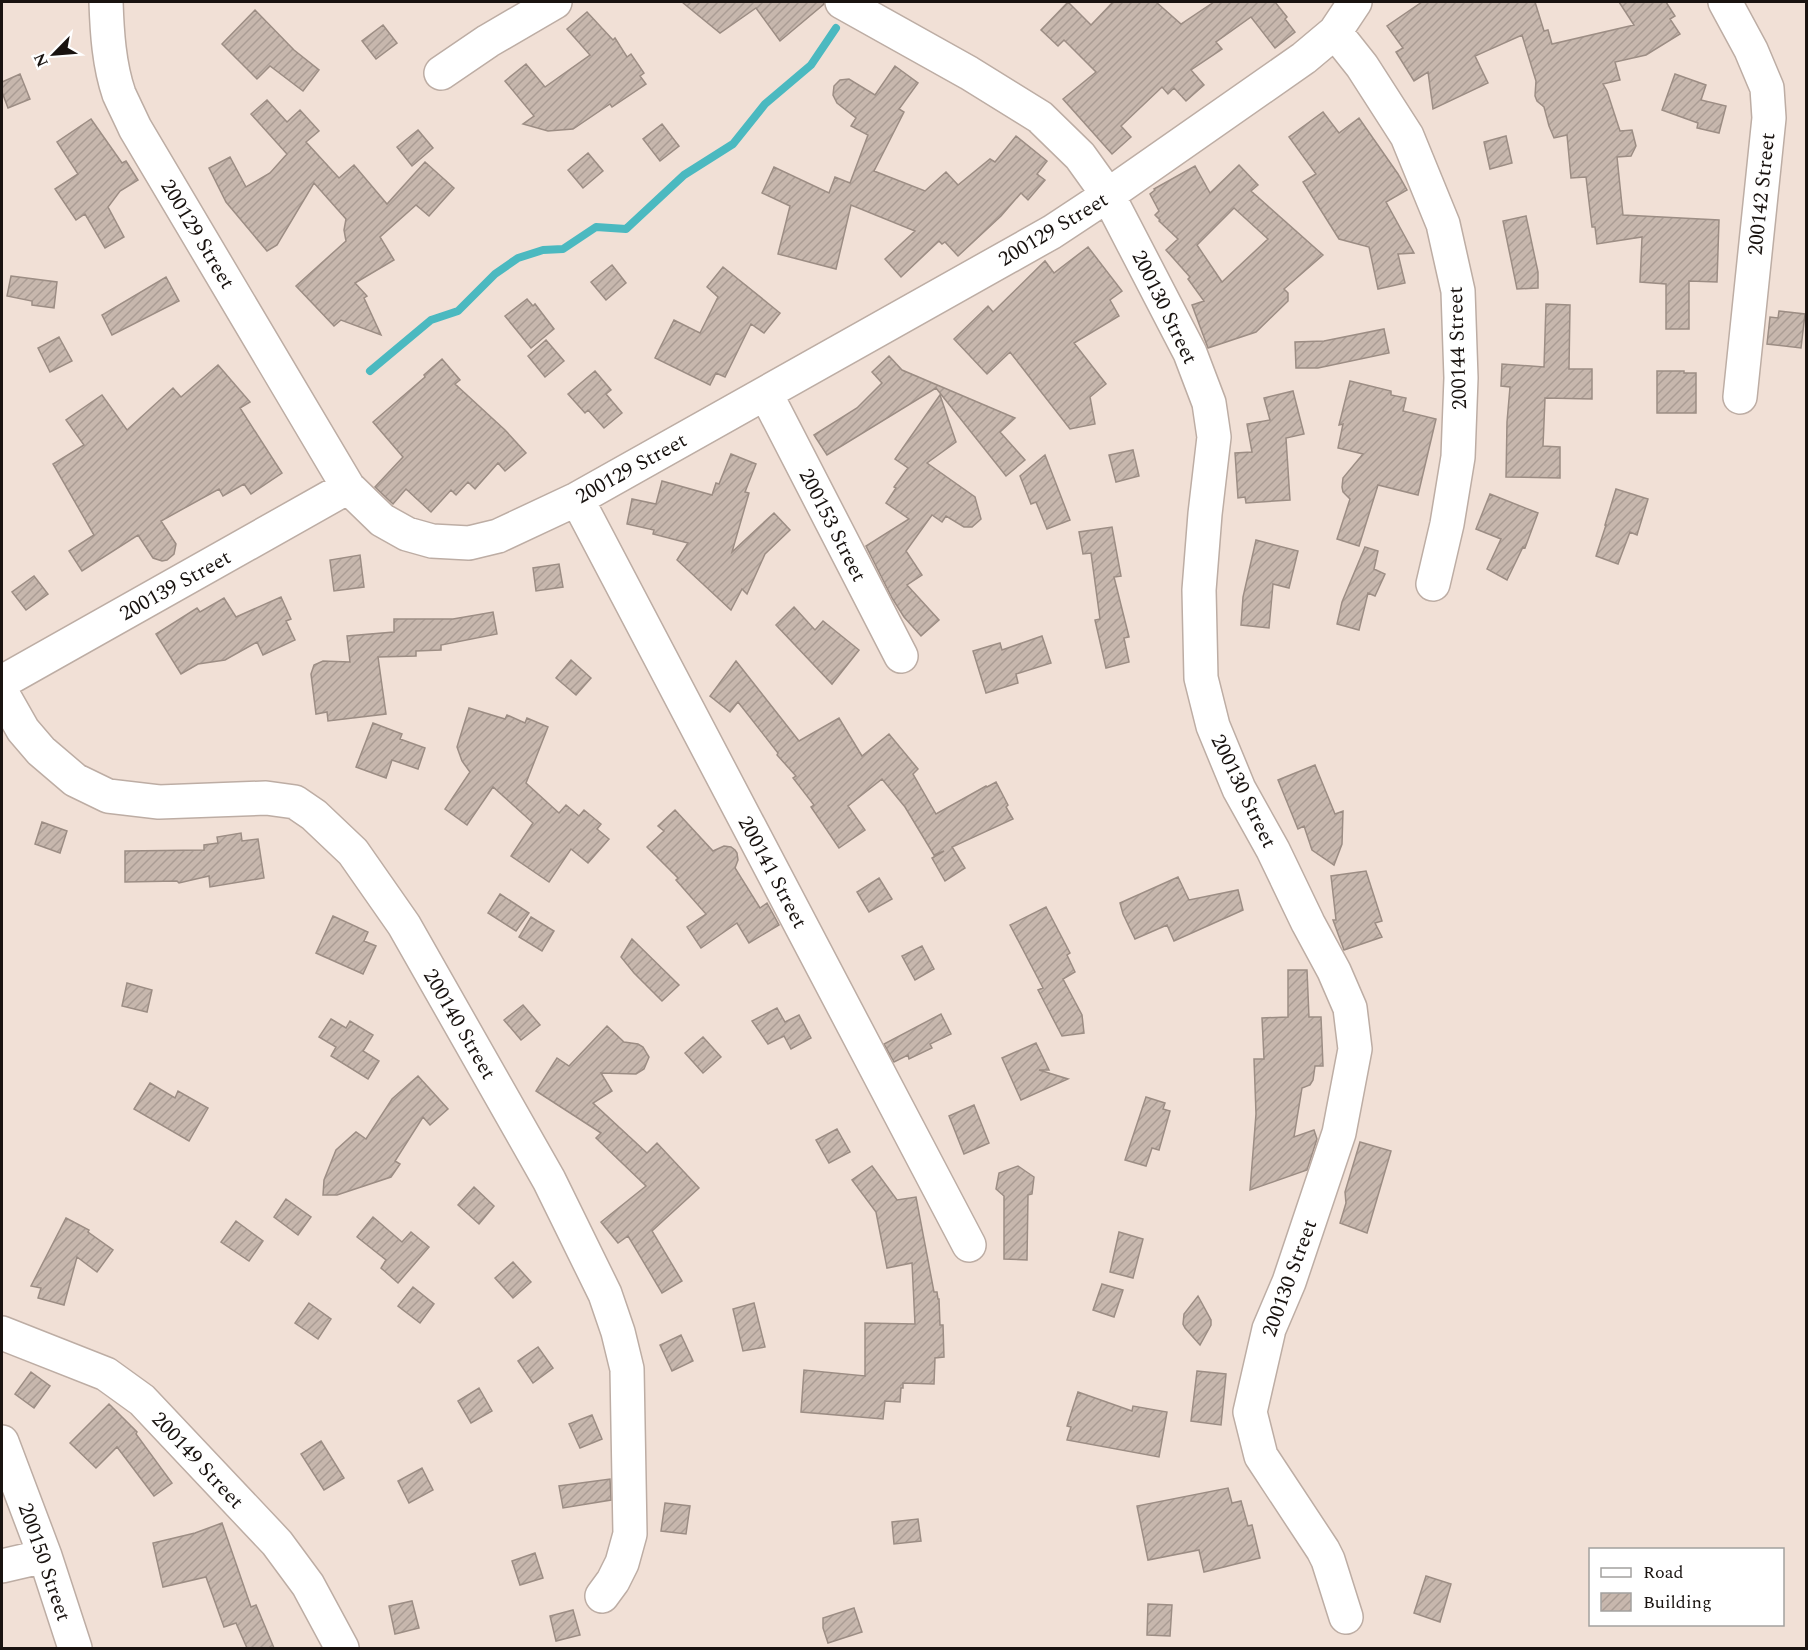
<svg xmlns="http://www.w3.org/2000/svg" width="1808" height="1650" viewBox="0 0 1808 1650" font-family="Spectral,serif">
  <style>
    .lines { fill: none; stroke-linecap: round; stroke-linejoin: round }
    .stream { stroke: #4bb9c0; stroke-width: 8 }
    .building { fill: url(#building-hatch); stroke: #9c8d84; stroke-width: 1.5; fill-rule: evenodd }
    .minor-casing { stroke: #bdada4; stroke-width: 36 }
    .minor { stroke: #fff; stroke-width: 33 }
    .labels { text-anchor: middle; stroke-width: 6; stroke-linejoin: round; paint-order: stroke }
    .street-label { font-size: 21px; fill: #191310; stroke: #fff }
  </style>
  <defs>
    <pattern id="building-hatch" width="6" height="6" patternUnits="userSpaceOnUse" patternTransform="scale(1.5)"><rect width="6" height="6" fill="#c7b7ad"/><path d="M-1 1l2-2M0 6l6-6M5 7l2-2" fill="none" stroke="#aa9c94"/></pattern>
  </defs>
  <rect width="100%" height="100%" fill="#f1e0d6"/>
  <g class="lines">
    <path class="stream" d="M 370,371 L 431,320 L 458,311 L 495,274 L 518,258 L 543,250 L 563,249 L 596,227 L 626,229 L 684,175 L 733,144 L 765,104 L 811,65 L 836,28"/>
  </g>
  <path class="building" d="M 682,2 L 823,2 L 824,4 L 780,41 L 756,8 L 720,33 Z
    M 1068,2 L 1091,25 L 1113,2 L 1156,2 L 1181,24 L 1214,2 L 1275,2 L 1287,17 L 1285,19 L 1295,32 L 1275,48 L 1251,17 L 1216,42 L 1222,49 L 1191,70 L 1204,85 L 1186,101 L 1174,88 L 1168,94 L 1162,87 L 1121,126 L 1131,137 L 1112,154 L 1063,99 L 1096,72 L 1064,40 L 1058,46 L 1041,30 Z
    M 1422,2 L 1535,2 L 1544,31 L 1548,30 L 1552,44 L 1634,25 L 1619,2 L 1666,2 L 1675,16 L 1670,19 L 1680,34 L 1646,55 L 1615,62 L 1620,80 L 1603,84 L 1607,91 L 1620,131 L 1632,130 L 1636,146 L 1631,156 L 1617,157 L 1623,215 L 1719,220 L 1717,282 L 1689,281 L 1689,329 L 1666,329 L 1666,284 L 1640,282 L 1642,237 L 1597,244 L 1595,227 L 1592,227 L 1586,177 L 1571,178 L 1567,135 L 1554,138 L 1549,126 L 1544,107 L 1537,101 L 1535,96 L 1536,81 L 1522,35 L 1475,56 L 1488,83 L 1433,109 L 1428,72 L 1414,81 L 1396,52 L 1403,48 L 1387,26 Z
    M 255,10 L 294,50 L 319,70 L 303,91 L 270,66 L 257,79 L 222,44 Z
    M 587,12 L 613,40 L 615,38 L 627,57 L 631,54 L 644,73 L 640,76 L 646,84 L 612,107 L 610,104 L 573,129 L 548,131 L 523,124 L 534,116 L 505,81 L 526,64 L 545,87 L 590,55 L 567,29 Z
    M 383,25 L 397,43 L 376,59 L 362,41 Z
    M 895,66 L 918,83 L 899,109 L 904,112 L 874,171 L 925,191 L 946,172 L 958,185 L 990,159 L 995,162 L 1016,136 L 1047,161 L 1037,174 L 1045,180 L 1028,200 L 1021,193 L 1001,216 L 958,256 L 945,242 L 942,244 L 939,241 L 901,277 L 885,259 L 915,231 L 851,205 L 836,269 L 778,254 L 790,206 L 762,193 L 774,167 L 829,193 L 835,177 L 850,183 L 868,135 L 851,126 L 856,118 L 837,103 L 833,95 L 834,86 L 840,80 L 849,79 L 875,95 Z
    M 20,74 L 30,99 L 8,108 L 2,92 L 2,82 Z
    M 1675,74 L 1706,85 L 1701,100 L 1726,106 L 1719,133 L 1697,128 L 1698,123 L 1662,110 Z
    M 267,100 L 287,122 L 300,110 L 319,131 L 306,142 L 339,178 L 354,165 L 387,204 L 425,162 L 454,188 L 429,216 L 416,205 L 380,237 L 394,260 L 355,283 L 367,296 L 364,298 L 381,335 L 341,320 L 334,326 L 296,286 L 346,241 L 344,230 L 346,219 L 314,183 L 277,245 L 267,251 L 226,202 L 209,168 L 230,157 L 246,187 L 270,173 L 287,154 L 251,114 Z
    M 1323,112 L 1339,133 L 1359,118 L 1398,174 L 1407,190 L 1386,202 L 1414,253 L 1398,254 L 1405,283 L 1378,289 L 1369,247 L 1339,239 L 1303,182 L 1316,174 L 1289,137 Z
    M 91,119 L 122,163 L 126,161 L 138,180 L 120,191 L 108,207 L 124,237 L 105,248 L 85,214 L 76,220 L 55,189 L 78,174 L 57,142 Z
    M 662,124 L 679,146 L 660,161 L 643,139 Z
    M 418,130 L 433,148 L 412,166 L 397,147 Z
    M 1506,136 L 1512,163 L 1490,169 L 1484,142 Z
    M 588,153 L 603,171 L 583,188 L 568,170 Z
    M 1239,165 L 1258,185 L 1251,191 L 1323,255 L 1284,289 L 1288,293 L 1288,301 L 1256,332 L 1208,348 L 1192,305 L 1204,301 L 1188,279 L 1190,277 L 1166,250 L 1178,239 L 1159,221 L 1160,220 L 1155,215 L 1159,211 L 1150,194 L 1155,190 L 1154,189 L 1195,166 L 1210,193 ZM 1234,208 L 1268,239 L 1222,282 L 1197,245 Z
    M 1526,216 L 1538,272 L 1538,288 L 1517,289 L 1503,221 Z
    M 1088,247 L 1122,291 L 1110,300 L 1119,316 L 1074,343 L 1106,384 L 1090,397 L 1095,424 L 1070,429 L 1010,352 L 987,374 L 954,339 L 988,306 L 993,312 L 1045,261 L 1054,273 Z
    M 612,265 L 626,283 L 606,300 L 591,282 Z
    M 723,267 L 780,313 L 764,333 L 751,324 L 725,377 L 716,373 L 710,385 L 655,358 L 674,320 L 700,333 L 718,297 L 707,287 Z
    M 11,276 L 57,282 L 54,308 L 32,305 L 32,301 L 7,296 Z
    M 166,277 L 179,301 L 112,335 L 102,315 Z
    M 527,299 L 533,306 L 535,304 L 554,329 L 531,348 L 505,316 Z
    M 1546,304 L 1570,305 L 1569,369 L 1592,369 L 1592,399 L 1545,398 L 1543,446 L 1560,447 L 1560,478 L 1506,477 L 1507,422 L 1510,387 L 1501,386 L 1502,364 L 1544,367 Z
    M 1779,311 L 1805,314 L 1801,348 L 1767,344 L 1770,317 L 1778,318 Z
    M 1384,329 L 1389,353 L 1318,368 L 1296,368 L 1295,342 L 1324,341 Z
    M 59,337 L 72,361 L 50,372 L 38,348 Z
    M 546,340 L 564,361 L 545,377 L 528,356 Z
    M 889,356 L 902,370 L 1015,418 L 1000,432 L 1025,460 L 1006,476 L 936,388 L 827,455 L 814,435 L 857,408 L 882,383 L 872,372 Z
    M 442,359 L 460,380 L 455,384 L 505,430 L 526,453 L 505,471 L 498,463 L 475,489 L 468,482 L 456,495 L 451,490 L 431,512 L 406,489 L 393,504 L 375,487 L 403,457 L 373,422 L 425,377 L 424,375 Z
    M 218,365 L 250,402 L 240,408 L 282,473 L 251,494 L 244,484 L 223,496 L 219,489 L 161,521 L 176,544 L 174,554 L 167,560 L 162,561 L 153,558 L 138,535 L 82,571 L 69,551 L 94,535 L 53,464 L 84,445 L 66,420 L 102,395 L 127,430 L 173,388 L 181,397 Z
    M 595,371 L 611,390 L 606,394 L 622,413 L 604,428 L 588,410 L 585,413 L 568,394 Z
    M 1657,371 L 1684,371 L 1684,373 L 1696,373 L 1696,413 L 1657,413 Z
    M 1350,381 L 1391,391 L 1391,395 L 1406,398 L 1403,411 L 1436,419 L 1418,495 L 1378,485 L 1359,546 L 1337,539 L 1350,499 L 1343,492 L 1342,487 L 1343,478 L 1363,454 L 1338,448 L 1343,424 L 1339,425 Z
    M 1293,391 L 1304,434 L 1286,438 L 1290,500 L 1246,503 L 1245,497 L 1238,498 L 1235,453 L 1252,452 L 1247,424 L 1270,420 L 1264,398 Z
    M 940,395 L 956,442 L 927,463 L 975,497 L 981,519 L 972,527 L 964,527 L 946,516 L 942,522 L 932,515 L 906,551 L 922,575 L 907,585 L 939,620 L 921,636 L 904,617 L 892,598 L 866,546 L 909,519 L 886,503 L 896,488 L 894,487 L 908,468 L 895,459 Z
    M 1133,450 L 1139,476 L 1116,482 L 1109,455 Z
    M 731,454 L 756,464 L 745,492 L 749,493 L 732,552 L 774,513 L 790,530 L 765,554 L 747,594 L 742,589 L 731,610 L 677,560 L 688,543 L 653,534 L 654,530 L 627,524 L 632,499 L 656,504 L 662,481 L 712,495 L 716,483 L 719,484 Z
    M 1045,455 L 1070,520 L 1047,529 L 1036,502 L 1031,504 L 1020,476 Z
    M 1616,489 L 1648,499 L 1637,535 L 1630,532 L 1618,564 L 1596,556 L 1606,525 L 1605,525 Z
    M 1490,494 L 1538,513 L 1525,548 L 1523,547 L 1507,580 L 1487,569 L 1501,539 L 1476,529 Z
    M 1112,527 L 1121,576 L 1114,577 L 1129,637 L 1124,638 L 1129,662 L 1106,668 L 1095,620 L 1100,619 L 1091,553 L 1083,554 L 1079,532 Z
    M 1256,540 L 1298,551 L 1289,588 L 1273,584 L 1269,628 L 1241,625 L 1243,597 Z
    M 1365,547 L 1378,551 L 1374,569 L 1385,574 L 1375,596 L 1368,593 L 1359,630 L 1337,624 L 1342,602 Z
    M 360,555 L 364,587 L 334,591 L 330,560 Z
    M 559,564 L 563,587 L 536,591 L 533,568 Z
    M 34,576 L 48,594 L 26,610 L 12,592 Z
    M 281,597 L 291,619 L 286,621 L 295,640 L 263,655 L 257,642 L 225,660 L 198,664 L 181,674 L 156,634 L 197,608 L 200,612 L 224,598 L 236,617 Z
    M 794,607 L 815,630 L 823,621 L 859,650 L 832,684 L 776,625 Z
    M 493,612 L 497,634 L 441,645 L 441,650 L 416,651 L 416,656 L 378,657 L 386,714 L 328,721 L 327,712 L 316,714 L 311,674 L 314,665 L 323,661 L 350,662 L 347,636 L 394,632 L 394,619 L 453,619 Z
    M 1042,636 L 1051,663 L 1016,674 L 1018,683 L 986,693 L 973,651 L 1000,643 L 1002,650 Z
    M 571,660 L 591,678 L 576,695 L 556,678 Z
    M 736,661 L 799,741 L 839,718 L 862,756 L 889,734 L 918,769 L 913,774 L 936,814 L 986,786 L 987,787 L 996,782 L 1008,805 L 1006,807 L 1013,819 L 952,847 L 965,868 L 945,881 L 932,858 L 944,851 L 934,855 L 905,807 L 882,779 L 848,806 L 865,830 L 839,848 L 811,807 L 814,805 L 793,778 L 796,776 L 777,755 L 778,753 L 738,702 L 730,712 L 710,696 Z
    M 469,708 L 505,719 L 507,715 L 525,723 L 527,718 L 548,727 L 526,783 L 559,813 L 566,805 L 579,816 L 584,810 L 601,824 L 597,829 L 609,839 L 588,863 L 571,849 L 549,882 L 511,856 L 533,823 L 493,787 L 467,825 L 445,809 L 470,772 L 462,761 L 457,747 Z
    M 373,723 L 402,734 L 400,739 L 425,748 L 418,769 L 392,760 L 386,778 L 356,767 Z
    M 1315,765 L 1335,814 L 1343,811 L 1342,844 L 1334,865 L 1312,850 L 1304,826 L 1298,829 L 1278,780 Z
    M 675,810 L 713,851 L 724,846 L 731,847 L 735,850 L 737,853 L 738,860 L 735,868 L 760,908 L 767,903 L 779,925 L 749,943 L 737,923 L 701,948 L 687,927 L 706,914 L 676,880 L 678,878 L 647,847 L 664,831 L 658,826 Z
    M 42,822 L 67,831 L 60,853 L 35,844 Z
    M 241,833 L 242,841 L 258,839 L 264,878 L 210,887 L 209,876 L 179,883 L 177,881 L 125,882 L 125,851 L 204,850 L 204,845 L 218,843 L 217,837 Z
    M 1366,871 L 1382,921 L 1375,923 L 1382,937 L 1344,950 L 1333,920 L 1336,920 L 1331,876 Z
    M 1178,877 L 1189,900 L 1238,890 L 1243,910 L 1174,941 L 1167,925 L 1135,939 L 1123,914 L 1120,903 Z
    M 879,878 L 892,899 L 869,912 L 857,892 Z
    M 500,894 L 529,913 L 516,931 L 488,913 Z
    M 1046,907 L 1070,953 L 1067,955 L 1075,972 L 1063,979 L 1082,1015 L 1084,1033 L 1062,1036 L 1038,990 L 1043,988 L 1010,925 Z
    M 333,916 L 368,932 L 364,941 L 376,946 L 363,974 L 316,953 Z
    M 531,917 L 554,931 L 542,951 L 519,937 Z
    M 632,939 L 679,985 L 662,1001 L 634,973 L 621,957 Z
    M 922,946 L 934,969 L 915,980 L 902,956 Z
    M 1288,970 L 1307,970 L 1309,1017 L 1321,1017 L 1323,1066 L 1315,1066 L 1313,1080 L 1310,1085 L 1302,1088 L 1294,1137 L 1314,1130 L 1317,1139 L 1307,1170 L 1250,1190 L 1256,1114 L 1254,1059 L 1264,1059 L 1262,1018 L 1288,1017 Z
    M 127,983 L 152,990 L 147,1012 L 122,1006 Z
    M 523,1005 L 540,1025 L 521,1040 L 504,1020 Z
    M 777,1008 L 785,1022 L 799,1015 L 811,1038 L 791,1049 L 784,1036 L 768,1044 L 752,1021 Z
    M 941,1014 L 951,1034 L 930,1044 L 932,1048 L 909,1059 L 908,1055 L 894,1062 L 884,1044 Z
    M 331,1019 L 346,1028 L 350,1021 L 373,1035 L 363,1051 L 379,1061 L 368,1079 L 331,1056 L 336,1047 L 319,1037 Z
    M 607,1026 L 624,1042 L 638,1044 L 643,1047 L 649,1057 L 644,1069 L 636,1074 L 601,1073 L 612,1091 L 593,1103 L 647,1153 L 657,1143 L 699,1188 L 652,1231 L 682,1281 L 662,1293 L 628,1236 L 618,1243 L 601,1222 L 646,1186 L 596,1138 L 601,1133 L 536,1091 L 557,1058 L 569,1066 Z
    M 703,1037 L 721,1057 L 703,1073 L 685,1053 Z
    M 1036,1043 L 1049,1070 L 1039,1070 L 1068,1079 L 1021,1100 L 1002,1058 Z
    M 418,1076 L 448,1109 L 430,1125 L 423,1117 L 395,1161 L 400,1164 L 391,1177 L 337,1195 L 323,1195 L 324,1180 L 336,1150 L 356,1132 L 366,1139 L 392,1099 Z
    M 150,1083 L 175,1098 L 178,1091 L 208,1108 L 189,1141 L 134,1109 Z
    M 1146,1097 L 1165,1103 L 1163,1109 L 1170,1111 L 1159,1150 L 1152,1148 L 1146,1166 L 1125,1160 Z
    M 974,1105 L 989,1143 L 964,1154 L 949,1116 Z
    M 837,1129 L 850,1152 L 829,1163 L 816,1140 Z
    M 1360,1142 L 1391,1151 L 1367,1233 L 1340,1223 L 1346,1203 L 1345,1192 Z
    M 872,1166 L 897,1200 L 916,1197 L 934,1292 L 937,1292 L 938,1299 L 939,1299 L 940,1325 L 943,1325 L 944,1357 L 935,1358 L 934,1384 L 903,1383 L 903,1388 L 901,1388 L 900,1402 L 885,1401 L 883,1419 L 801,1412 L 804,1370 L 865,1376 L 865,1323 L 915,1324 L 912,1263 L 887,1268 L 876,1212 L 852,1180 Z
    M 1018,1166 L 1034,1177 L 1032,1194 L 1028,1195 L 1027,1260 L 1004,1259 L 1004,1196 L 996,1189 L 999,1173 Z
    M 474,1187 L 494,1206 L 479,1224 L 458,1205 Z
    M 286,1199 L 311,1217 L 298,1235 L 274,1217 Z
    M 373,1217 L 402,1242 L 411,1232 L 429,1247 L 398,1283 L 381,1268 L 386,1260 L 357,1237 Z
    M 66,1218 L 89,1230 L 88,1232 L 113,1250 L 97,1272 L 77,1257 L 64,1305 L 38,1298 L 41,1288 L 31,1286 Z
    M 236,1221 L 263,1241 L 249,1261 L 221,1242 Z
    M 1119,1232 L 1143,1239 L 1133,1278 L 1110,1272 Z
    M 513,1262 L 531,1282 L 513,1298 L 495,1278 Z
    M 1102,1284 L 1123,1290 L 1114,1317 L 1093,1310 Z
    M 413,1287 L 434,1304 L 420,1323 L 398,1306 Z
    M 1198,1296 L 1211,1320 L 1211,1325 L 1200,1345 L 1185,1328 L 1183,1324 L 1184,1314 Z
    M 309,1303 L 331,1319 L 318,1339 L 295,1323 Z
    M 754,1303 L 765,1347 L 743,1351 L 733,1309 Z
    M 681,1335 L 693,1361 L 672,1371 L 660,1345 Z
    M 538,1347 L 553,1368 L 533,1383 L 518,1361 Z
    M 1197,1371 L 1226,1374 L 1221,1425 L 1191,1421 Z
    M 31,1372 L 50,1386 L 34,1408 L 15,1394 Z
    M 479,1388 L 492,1411 L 471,1423 L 458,1401 Z
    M 1078,1392 L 1132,1411 L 1133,1406 L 1167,1412 L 1159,1457 L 1067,1440 L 1071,1427 L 1067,1426 Z
    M 109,1404 L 137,1432 L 136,1434 L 172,1483 L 154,1496 L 117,1447 L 96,1468 L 70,1443 Z
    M 592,1415 L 602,1439 L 580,1448 L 569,1424 Z
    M 321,1441 L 344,1478 L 324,1490 L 301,1454 Z
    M 422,1468 L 433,1490 L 409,1503 L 398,1481 Z
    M 610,1479 L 611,1500 L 563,1508 L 559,1486 Z
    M 1228,1488 L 1232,1503 L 1241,1501 L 1248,1526 L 1252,1525 L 1260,1558 L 1204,1572 L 1199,1550 L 1148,1560 L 1137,1506 Z
    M 665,1503 L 690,1506 L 686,1534 L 661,1531 Z
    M 918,1519 L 921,1541 L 894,1544 L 892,1522 Z
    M 222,1523 L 251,1607 L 256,1605 L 274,1648 L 247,1648 L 236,1623 L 224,1627 L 206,1577 L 163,1587 L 153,1543 L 195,1533 Z
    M 535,1553 L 543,1578 L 520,1585 L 512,1561 Z
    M 1426,1576 L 1451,1584 L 1440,1622 L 1414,1613 Z
    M 412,1601 L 419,1628 L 395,1634 L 389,1606 Z
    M 1148,1604 L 1172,1605 L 1170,1636 L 1147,1635 Z
    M 854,1608 L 862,1632 L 828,1643 L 823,1628 L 823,1618 Z
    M 573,1610 L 580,1635 L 556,1641 L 550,1616 Z"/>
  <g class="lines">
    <defs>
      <path id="minor" d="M 106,2 C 107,32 109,65 119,94 C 124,105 130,117 135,128 L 348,487 L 382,520 L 407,534 L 432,541 L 469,543 L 498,536 L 577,499 L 1052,232 L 1108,195 L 1304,58 L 1335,32 L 1355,2
        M 842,2 L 969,73 L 1040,117 L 1080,156 L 1108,195 L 1190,353 L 1209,403 L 1214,437 L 1205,514 L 1199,590 L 1201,678 L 1213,726 L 1239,789 L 1273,850 L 1308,923 L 1334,971 L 1350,1008 L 1355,1049 L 1339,1133 L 1289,1282 L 1269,1329 L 1250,1412 L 1261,1456 L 1323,1550 L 1328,1560 L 1346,1617
        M 1725,2 L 1751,50 L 1767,88 L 1769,118 L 1740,397
        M 1335,32 L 1362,66 L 1407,136 L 1443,224 L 1458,291 L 1461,378 L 1458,457 L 1447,524 L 1433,584
        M 441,73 L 488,41 L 555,2
        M 766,394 L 901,656
        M 577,499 L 969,1245
        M 2,682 L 348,487
        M 2,693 L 23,730 L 41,751 L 75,780 L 108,796 L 159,802 L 266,798 L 295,802 L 314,815 L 353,852 L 404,925 L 549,1180 L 605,1294 L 618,1332 L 627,1369 L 630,1534 L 622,1563 L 613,1581 L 602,1596
        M 2,1333 L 106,1374 L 142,1400 L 277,1543 L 308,1585 L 342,1648
        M 2,1442 L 45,1556 L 75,1648
        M 2,1566 L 45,1556"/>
    </defs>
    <use href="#minor" class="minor-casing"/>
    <use href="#minor" class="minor"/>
  </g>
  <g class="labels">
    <g class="street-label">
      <text transform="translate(1761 194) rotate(-84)" y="7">200142 Street</text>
      <text transform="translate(1053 229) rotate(-31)" y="7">200129 Street</text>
      <text transform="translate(198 234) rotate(59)" y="7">200129 Street</text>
      <text transform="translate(1165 307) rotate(64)" y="7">200130 Street</text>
      <text transform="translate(1457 348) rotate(-92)" y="7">200144 Street</text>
      <text transform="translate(631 468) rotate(-29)" y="7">200129 Street</text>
      <text transform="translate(833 525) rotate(63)" y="7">200153 Street</text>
      <text transform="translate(175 585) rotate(-29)" y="7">200139 Street</text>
      <text transform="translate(1244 791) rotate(64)" y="7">200130 Street</text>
      <text transform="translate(773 872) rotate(62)" y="7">200141 Street</text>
      <text transform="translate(460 1024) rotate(60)" y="7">200140 Street</text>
      <text transform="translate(1289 1278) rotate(-70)" y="7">200130 Street</text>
      <text transform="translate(198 1460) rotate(47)" y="7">200149 Street</text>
      <text transform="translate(45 1562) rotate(71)" y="7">200150 Street</text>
    </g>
  </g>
  <rect width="1808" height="1650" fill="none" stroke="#191310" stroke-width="6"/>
  <rect x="1589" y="1548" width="195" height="78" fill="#ffffff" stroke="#a3a19f" stroke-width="1.5"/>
  <rect x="1601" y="1568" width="30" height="9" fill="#ffffff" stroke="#a3a19f" stroke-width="1.5"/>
  <text x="1643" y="1578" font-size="18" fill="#191310">Road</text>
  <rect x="1601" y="1593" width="30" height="18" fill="url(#building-hatch)" stroke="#a3a19f" stroke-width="1.5"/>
  <text x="1643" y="1608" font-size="18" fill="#191310">Building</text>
  <g transform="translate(54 54) rotate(245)" stroke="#ffffff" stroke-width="4.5" paint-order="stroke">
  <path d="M0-4.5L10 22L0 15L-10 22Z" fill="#191310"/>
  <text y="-9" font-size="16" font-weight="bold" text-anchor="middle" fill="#191310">N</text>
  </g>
</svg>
